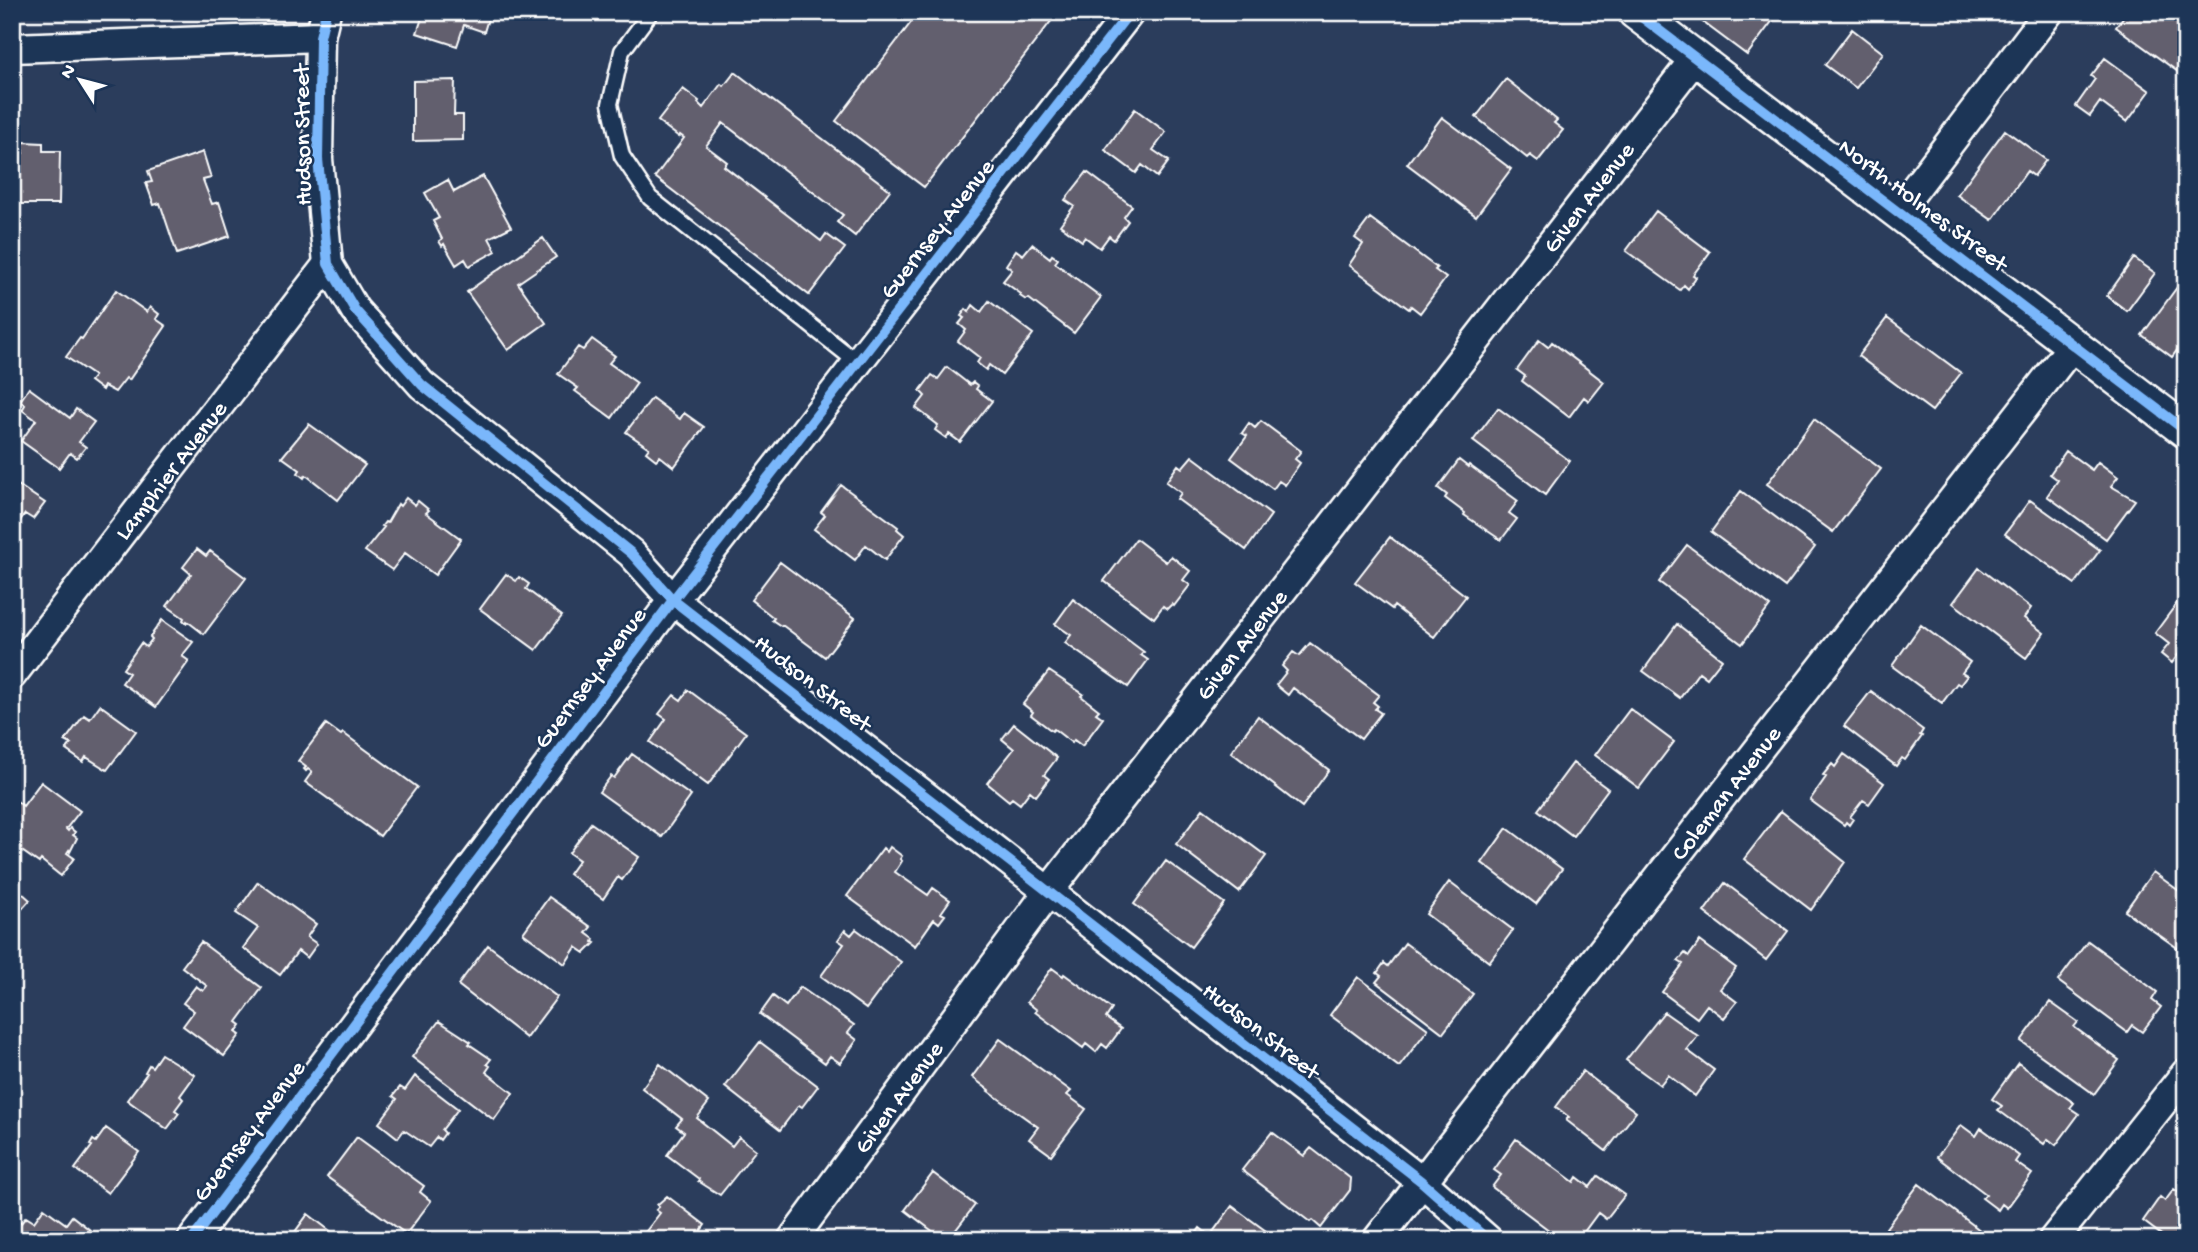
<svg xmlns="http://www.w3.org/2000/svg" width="2198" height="1252" viewBox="0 0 2198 1252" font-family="'Gochi Hand',sans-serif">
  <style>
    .building { fill: #625e6e; stroke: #fff; stroke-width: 2 }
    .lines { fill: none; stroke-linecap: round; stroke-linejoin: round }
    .service-casing { stroke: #fff; stroke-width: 19 }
    .minor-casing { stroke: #fff; stroke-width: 33 }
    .tertiary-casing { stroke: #fff; stroke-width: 38 }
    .service { stroke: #1d3557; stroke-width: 14 }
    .minor { stroke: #1d3557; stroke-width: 28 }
    .tertiary { stroke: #1d3557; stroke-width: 33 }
    .cycleway-casing { stroke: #1d3557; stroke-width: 15 }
    .cycleway { stroke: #7ab7fb; stroke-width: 10 }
    .labels { text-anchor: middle; stroke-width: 5; stroke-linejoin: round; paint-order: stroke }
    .street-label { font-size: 24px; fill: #fff; stroke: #1d3557 }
  </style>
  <rect width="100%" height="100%" fill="#2b3d5c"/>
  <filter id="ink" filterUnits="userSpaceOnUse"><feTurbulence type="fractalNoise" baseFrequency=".0143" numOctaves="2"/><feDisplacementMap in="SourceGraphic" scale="14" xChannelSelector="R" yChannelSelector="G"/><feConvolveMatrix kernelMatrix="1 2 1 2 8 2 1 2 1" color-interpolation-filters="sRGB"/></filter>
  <g filter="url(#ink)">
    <path class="building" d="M 418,12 L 490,12 L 484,32 L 464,25 L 457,46 L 417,33 L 423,15 Z
      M 919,12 L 1058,12 L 924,187 L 836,121 Z
      M 1706,12 L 1779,12 L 1747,55 L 1700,20 Z
      M 2127,12 L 2180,12 L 2186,16 L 2186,67 L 2181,74 L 2116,27 Z
      M 1852,29 L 1883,53 L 1856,88 L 1825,65 Z
      M 2105,58 L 2150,91 L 2127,122 L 2100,102 L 2090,116 L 2076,106 L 2095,79 L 2091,76 Z
      M 735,72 L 890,190 L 855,236 L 837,222 L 843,215 L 723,123 L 706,146 L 727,162 L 724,166 L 821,241 L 826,234 L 845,248 L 809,295 L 655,177 L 684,138 L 680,135 L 679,137 L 658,121 L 683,89 L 699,101 L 698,103 L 703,108 L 721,84 L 724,86 Z
      M 1506,79 L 1557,120 L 1554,123 L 1563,130 L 1538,161 L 1530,155 L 1527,158 L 1476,117 Z
      M 455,80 L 454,115 L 463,115 L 463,140 L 413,141 L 413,81 Z
      M 1135,109 L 1166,132 L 1153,150 L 1169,161 L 1157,177 L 1142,165 L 1136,173 L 1105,150 Z
      M 1442,117 L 1511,169 L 1476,216 L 1407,164 Z
      M 2005,130 L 2046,160 L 2034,176 L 2027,171 L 1992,220 L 1957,195 Z
      M 23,142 L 43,143 L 43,151 L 60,151 L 59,204 L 13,204 L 14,153 L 23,153 Z
      M 203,152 L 211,178 L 203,180 L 212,204 L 219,202 L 230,236 L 177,254 L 160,203 L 154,205 L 146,183 L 152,182 L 148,171 Z
      M 1087,172 L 1132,206 L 1124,217 L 1128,221 L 1114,240 L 1109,236 L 1100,248 L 1085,237 L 1082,241 L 1060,225 L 1074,206 L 1065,200 Z
      M 483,176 L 511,227 L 489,238 L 496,251 L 469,266 L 465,259 L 456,265 L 444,244 L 442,246 L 439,241 L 442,239 L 433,221 L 439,218 L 425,193 L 448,180 L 454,192 Z
      M 1656,211 L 1710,252 L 1693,275 L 1696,277 L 1688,289 L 1684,285 L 1680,290 L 1626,251 Z
      M 1370,218 L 1437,268 L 1435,270 L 1446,278 L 1420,313 L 1411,306 L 1409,309 L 1349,265 L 1363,244 L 1355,238 Z
      M 543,238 L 556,257 L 518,283 L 546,323 L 508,350 L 467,292 Z
      M 1032,244 L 1050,258 L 1052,255 L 1058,259 L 1055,263 L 1101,297 L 1074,333 L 1028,298 L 1026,300 L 1020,296 L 1021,294 L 1003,281 L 1012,270 L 1006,265 L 1016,250 L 1023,255 Z
      M 2134,258 L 2155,273 L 2127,311 L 2107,296 Z
      M 2186,275 L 2186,338 L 2172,357 L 2142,335 Z
      M 116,290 L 147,312 L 150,307 L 159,314 L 156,319 L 166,326 L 129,380 L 126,378 L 115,392 L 104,386 L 102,390 L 90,381 L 94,376 L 66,357 L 80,338 L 82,339 Z
      M 989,301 L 1033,334 L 1002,375 L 989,365 L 986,370 L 977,363 L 980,358 L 958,341 L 966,330 L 959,324 L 964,318 L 961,316 L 966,309 L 969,312 L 973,305 L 981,312 Z
      M 1887,318 L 1961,373 L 1932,411 L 1858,356 Z
      M 592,339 L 615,356 L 609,363 L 637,383 L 612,418 L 575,391 L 578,388 L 558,374 L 578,347 L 583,350 Z
      M 1539,340 L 1548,347 L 1552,342 L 1604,382 L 1589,401 L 1584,397 L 1569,417 L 1522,381 L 1525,376 L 1517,370 Z
      M 947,367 L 970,385 L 973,382 L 978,386 L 976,389 L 992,401 L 960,442 L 949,434 L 946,438 L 935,430 L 938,425 L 916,408 L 925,396 L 920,391 L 932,375 L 938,379 Z
      M 29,388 L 70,418 L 76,409 L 94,422 L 79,442 L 86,447 L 77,458 L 70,453 L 59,468 L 21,441 L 36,420 L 22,410 L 25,405 L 20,401 Z
      M 652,398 L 680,419 L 684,413 L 704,427 L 674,467 L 660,456 L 656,460 L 646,452 L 649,448 L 626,432 Z
      M 1498,408 L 1570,461 L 1545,495 L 1473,441 Z
      M 1814,419 L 1881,469 L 1833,532 L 1767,484 Z
      M 1261,421 L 1301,451 L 1295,459 L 1300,463 L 1285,485 L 1279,481 L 1273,489 L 1231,458 L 1247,436 L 1242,433 L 1249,423 L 1255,428 Z
      M 309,424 L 365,465 L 338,500 L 306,475 L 304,478 L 298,473 L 300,470 L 282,457 Z
      M 2066,451 L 2092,470 L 2098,462 L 2118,477 L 2111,486 L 2135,500 L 2106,539 L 2047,496 L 2058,480 L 2050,474 Z
      M 1192,456 L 1271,515 L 1246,550 L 1177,499 L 1181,493 L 1166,482 L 1178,465 L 1182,468 Z
      M 1459,460 L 1468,467 L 1469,465 L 1518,501 L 1509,513 L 1517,519 L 1501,540 L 1464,515 L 1465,513 L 1445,498 L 1447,495 L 1438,488 Z
      M 12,481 L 45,503 L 33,519 L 25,514 L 12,531 Z
      M 841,485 L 898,527 L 897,529 L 904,535 L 885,560 L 866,545 L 855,560 L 814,529 L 825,515 L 821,512 Z
      M 1741,491 L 1815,547 L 1785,587 L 1711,532 Z
      M 406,498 L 415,505 L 418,501 L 429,510 L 426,513 L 461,539 L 435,575 L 405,553 L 392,570 L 365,551 L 384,527 L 382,526 L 385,522 L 387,523 L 398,504 L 400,506 Z
      M 2030,500 L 2100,550 L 2075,584 L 2005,534 Z
      M 1390,537 L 1466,596 L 1434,637 L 1394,606 L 1392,609 L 1355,582 Z
      M 1136,539 L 1166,562 L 1171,556 L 1190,571 L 1183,580 L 1190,585 L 1174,606 L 1172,604 L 1167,609 L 1163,606 L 1154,618 L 1104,581 Z
      M 1687,545 L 1770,606 L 1742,644 L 1659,582 Z
      M 197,549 L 206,556 L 210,551 L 246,578 L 204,634 L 187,621 L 186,623 L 183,620 L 184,618 L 167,606 L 191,574 L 183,567 Z
      M 780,562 L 855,618 L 825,657 L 782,625 L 781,626 L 772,620 L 774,618 L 751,600 Z
      M 1979,568 L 2031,608 L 2024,618 L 2044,633 L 2026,658 L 1953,603 Z
      M 506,574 L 516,581 L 519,577 L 529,584 L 526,589 L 562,616 L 536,650 L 480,609 Z
      M 2186,591 L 2186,657 L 2180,652 L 2172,663 L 2161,654 L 2169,644 L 2155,633 Z
      M 1073,599 L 1144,652 L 1141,655 L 1148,660 L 1128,687 L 1065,643 L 1071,635 L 1055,624 Z
      M 162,620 L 193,642 L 182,656 L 189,661 L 156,707 L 122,683 L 129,673 L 123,669 L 141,643 L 146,647 L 152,639 L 150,637 Z
      M 1677,624 L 1722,659 L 1707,678 L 1699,672 L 1680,698 L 1643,671 Z
      M 1921,625 L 1970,662 L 1962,673 L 1967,676 L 1960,685 L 1957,683 L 1942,703 L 1892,666 Z
      M 1310,643 L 1379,695 L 1373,702 L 1378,706 L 1375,709 L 1381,713 L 1361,739 L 1293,688 L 1288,695 L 1276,685 L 1287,671 L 1282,666 L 1293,652 L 1299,656 Z
      M 1049,671 L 1083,694 L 1081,696 L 1099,710 L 1096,713 L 1103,718 L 1082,746 L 1074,740 L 1072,743 L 1054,729 L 1052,731 L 1031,715 L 1033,712 L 1023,704 Z
      M 688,690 L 746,733 L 708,785 L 650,742 L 666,719 L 659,714 L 674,695 L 681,700 Z
      M 1871,691 L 1923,730 L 1920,735 L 1922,736 L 1905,760 L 1902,758 L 1896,766 L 1844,726 Z
      M 100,705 L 136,731 L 107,770 L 86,757 L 83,762 L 66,750 L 71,744 L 65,741 L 84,715 L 90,719 Z
      M 1630,709 L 1674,742 L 1639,788 L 1595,755 Z
      M 1258,716 L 1329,770 L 1302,807 L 1231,752 Z
      M 326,724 L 341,735 L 343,733 L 417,787 L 380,836 L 305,782 L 312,772 L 308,769 L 306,771 L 304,769 L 306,767 L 298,761 Z
      M 1014,724 L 1057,758 L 1044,775 L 1049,779 L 1036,796 L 1030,791 L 1020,804 L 1012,798 L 1009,801 L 987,783 L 1014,749 L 1002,739 Z
      M 632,754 L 691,796 L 662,837 L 599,792 L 611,776 L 614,778 Z
      M 1844,754 L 1884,783 L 1869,804 L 1863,800 L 1850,817 L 1853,819 L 1849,825 L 1846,822 L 1844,825 L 1810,800 L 1826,777 L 1823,775 L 1832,764 L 1835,767 Z
      M 1573,763 L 1608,789 L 1573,836 L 1538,810 Z
      M 41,782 L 80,811 L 66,829 L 68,831 L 70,828 L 75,832 L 73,835 L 77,838 L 70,852 L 69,850 L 67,853 L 74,858 L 61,876 L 41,860 L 39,863 L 12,844 L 12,819 L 16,814 L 12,810 L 18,802 L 23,806 Z
      M 1203,809 L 1266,856 L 1239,892 L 1176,844 Z
      M 1781,811 L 1845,862 L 1811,910 L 1744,859 Z
      M 591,823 L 639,857 L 622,880 L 618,877 L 603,899 L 569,874 L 579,860 L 569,853 Z
      M 1507,828 L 1562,869 L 1536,904 L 1482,863 Z
      M 890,847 L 902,856 L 900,859 L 902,861 L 895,872 L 928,895 L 933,888 L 950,900 L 941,913 L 945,915 L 939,923 L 934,919 L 915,946 L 847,896 L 883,848 L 887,852 Z
      M 1166,861 L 1224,903 L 1191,947 L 1134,904 Z
      M 2153,872 L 2186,896 L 2186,954 L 2125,911 Z
      M 258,882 L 316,924 L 307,937 L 317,944 L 307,958 L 298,951 L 280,975 L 243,948 L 258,928 L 236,913 Z
      M 1449,882 L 1513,930 L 1489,962 L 1426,914 Z
      M 1725,883 L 1788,931 L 1766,960 L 1704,912 Z
      M 12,884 L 30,900 L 12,920 Z
      M 549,897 L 591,927 L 586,933 L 594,939 L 593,942 L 595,943 L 585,953 L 576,947 L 565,964 L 523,933 Z
      M 856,929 L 901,962 L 866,1009 L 821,976 L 844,944 L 838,940 L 845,930 L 851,935 Z
      M 1700,941 L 1736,968 L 1720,989 L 1737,1002 L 1724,1018 L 1707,1005 L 1697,1018 L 1662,992 L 1683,964 L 1678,961 L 1685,953 L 1689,956 Z
      M 2088,941 L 2157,992 L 2152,1000 L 2161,1007 L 2142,1032 L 2132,1025 L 2127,1032 L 2058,981 Z
      M 201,942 L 262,988 L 237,1022 L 241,1025 L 236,1032 L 240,1035 L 224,1056 L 183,1026 L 194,1011 L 183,1003 L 196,986 L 203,991 L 207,986 L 182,967 Z
      M 1405,943 L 1473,994 L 1443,1033 L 1376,982 L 1381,976 L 1377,973 L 1384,963 L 1388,966 Z
      M 488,945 L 557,997 L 526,1038 L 458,985 Z
      M 1052,968 L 1063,976 L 1064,974 L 1112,1009 L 1106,1018 L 1121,1029 L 1107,1048 L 1102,1044 L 1096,1052 L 1086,1044 L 1083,1048 L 1035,1012 L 1037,1010 L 1027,1002 Z
      M 1358,977 L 1428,1029 L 1399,1067 L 1330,1015 Z
      M 800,987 L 854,1025 L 848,1033 L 857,1040 L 840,1063 L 830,1056 L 825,1063 L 760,1014 L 773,996 L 786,1006 Z
      M 2050,1002 L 2078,1022 L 2074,1027 L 2119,1060 L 2094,1094 L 2021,1041 Z
      M 1664,1012 L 1698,1036 L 1687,1050 L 1714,1070 L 1695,1096 L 1668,1075 L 1660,1085 L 1626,1060 Z
      M 439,1021 L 471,1042 L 469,1044 L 491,1059 L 487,1064 L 490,1066 L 486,1072 L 513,1093 L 494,1120 L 412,1057 Z
      M 1000,1039 L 1071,1091 L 1067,1095 L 1086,1109 L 1051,1155 L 1029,1139 L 1038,1127 L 988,1091 L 989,1090 L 972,1077 Z
      M 760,1042 L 818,1086 L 802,1107 L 799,1105 L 780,1130 L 725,1087 Z
      M 161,1054 L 195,1075 L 180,1096 L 183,1099 L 175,1110 L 179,1113 L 167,1129 L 127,1100 L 147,1073 L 145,1072 L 149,1065 L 152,1067 Z
      M 2018,1063 L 2074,1103 L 2070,1108 L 2079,1114 L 2056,1145 L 2048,1139 L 2044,1144 L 1998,1110 L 2002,1106 L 1992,1099 Z
      M 660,1064 L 709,1102 L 697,1118 L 732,1146 L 739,1137 L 756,1150 L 720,1195 L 698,1181 L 699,1179 L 667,1155 L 684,1132 L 676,1126 L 682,1119 L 642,1088 Z
      M 1583,1071 L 1636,1112 L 1606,1151 L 1566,1120 L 1569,1117 L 1556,1107 Z
      M 415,1076 L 458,1109 L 442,1130 L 445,1133 L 440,1140 L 437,1137 L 429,1147 L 404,1130 L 398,1138 L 379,1123 L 397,1099 L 393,1096 L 400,1087 L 405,1090 Z
      M 1961,1125 L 1976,1136 L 1981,1128 L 2019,1156 L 2015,1162 L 2032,1174 L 2007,1208 L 2002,1204 L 1998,1210 L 1982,1198 L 1986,1194 L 1937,1157 Z
      M 106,1128 L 139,1152 L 108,1193 L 75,1169 L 92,1146 L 90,1145 L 93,1140 L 96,1142 Z
      M 1272,1132 L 1304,1156 L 1311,1148 L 1351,1179 L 1350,1190 L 1321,1228 L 1312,1220 L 1310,1222 L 1242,1170 Z
      M 357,1137 L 424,1186 L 420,1192 L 431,1201 L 406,1234 L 327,1177 Z
      M 1516,1139 L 1574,1182 L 1577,1177 L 1590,1187 L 1598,1176 L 1625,1195 L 1606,1219 L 1598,1213 L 1578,1240 L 1562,1240 L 1492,1187 L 1501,1175 L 1494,1170 Z
      M 933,1173 L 975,1205 L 948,1240 L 944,1240 L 905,1210 Z
      M 1919,1184 L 1985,1234 L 1981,1240 L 1902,1240 L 1886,1228 Z
      M 2174,1189 L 2186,1197 L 2186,1240 L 2168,1240 L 2143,1221 L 2160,1197 L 2165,1201 Z
      M 667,1196 L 705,1225 L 694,1240 L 649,1240 L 643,1235 L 660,1213 L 656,1210 L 659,1207 L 657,1205 Z
      M 1232,1206 L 1277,1239 L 1277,1240 L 1191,1240 L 1187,1236 L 1191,1232 L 1195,1235 L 1200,1228 L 1210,1236 Z
      M 44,1208 L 66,1224 L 72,1216 L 90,1230 L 82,1240 L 12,1240 L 12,1217 L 21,1223 L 26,1217 L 34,1222 Z
      M 308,1214 L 342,1240 L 289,1240 Z"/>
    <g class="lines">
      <defs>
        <path id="service" d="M 651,12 L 622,51 L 610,104 L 622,156 L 650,198 L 858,363"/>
        <g id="minor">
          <path d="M 326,12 L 320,37 L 318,159 L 328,264 L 355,310 L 422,385 L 631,553 L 673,600 L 1421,1181 L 1488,1240"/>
          <path d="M 12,48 L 320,37"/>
          <path d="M 1898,211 L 2049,12"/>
          <path id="s1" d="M 12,675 L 328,264"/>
          <path d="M 192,1240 L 673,600 L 1130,12"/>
          <path id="s2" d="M 792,1240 L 1049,891 L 1696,57"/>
          <path id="s3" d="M 1377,1240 L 2073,345"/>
          <path d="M 2053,1240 L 2186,1073"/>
        </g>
        <path id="tertiary" d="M 1635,12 L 2186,431"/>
      </defs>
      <use href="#service" class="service-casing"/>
      <use href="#minor" class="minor-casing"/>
      <use href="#tertiary" class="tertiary-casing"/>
      <use href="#service" class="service"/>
      <use href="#minor" class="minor"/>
      <use href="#tertiary" class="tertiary"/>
      <defs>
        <path id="cycleway" d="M 326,12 L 320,37 L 318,159 L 328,264 L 355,310 L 422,385 L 631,553 L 673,600 L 1421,1181 L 1488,1240
          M 1635,12 L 2186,431
          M 192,1240 L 673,600 L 1130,12"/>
      </defs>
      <use href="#cycleway" class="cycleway-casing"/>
      <use href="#cycleway" class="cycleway"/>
    </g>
  </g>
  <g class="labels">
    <g class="street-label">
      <text transform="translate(301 135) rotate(-91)" y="8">Hudson Street</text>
      <text dy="8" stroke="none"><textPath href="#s2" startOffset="1312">Given Avenue</textPath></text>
      <text transform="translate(1924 204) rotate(37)" y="8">North Holmes Street</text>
      <text transform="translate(936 228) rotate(-52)" y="8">Guernsey Avenue</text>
      <text dy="8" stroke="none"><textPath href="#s1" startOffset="259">Lamphier Avenue</textPath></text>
      <text dy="8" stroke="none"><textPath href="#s2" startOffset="746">Given Avenue</textPath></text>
      <text transform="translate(589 677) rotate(-53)" y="8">Guernsey Avenue</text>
      <text transform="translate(814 682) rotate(38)" y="8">Hudson Street</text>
      <text dy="8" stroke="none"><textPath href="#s3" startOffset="567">Coleman Avenue</textPath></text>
      <text transform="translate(1262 1030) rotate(38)" y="8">Hudson Street</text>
      <text dy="8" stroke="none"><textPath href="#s2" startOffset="178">Given Avenue</textPath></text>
      <text transform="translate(248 1130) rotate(-53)" y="8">Guernsey Avenue</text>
    </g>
  </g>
  <rect width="2198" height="1252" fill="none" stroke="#1d3557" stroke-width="42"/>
  <rect x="21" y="21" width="2156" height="1210" fill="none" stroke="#fff" stroke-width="2.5" filter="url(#ink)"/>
  <g transform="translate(80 80) rotate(306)" stroke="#1d3557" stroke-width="5" paint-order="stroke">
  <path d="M0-5L12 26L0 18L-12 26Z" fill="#ffffff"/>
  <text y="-10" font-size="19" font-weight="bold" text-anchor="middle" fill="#ffffff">N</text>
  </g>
</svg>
